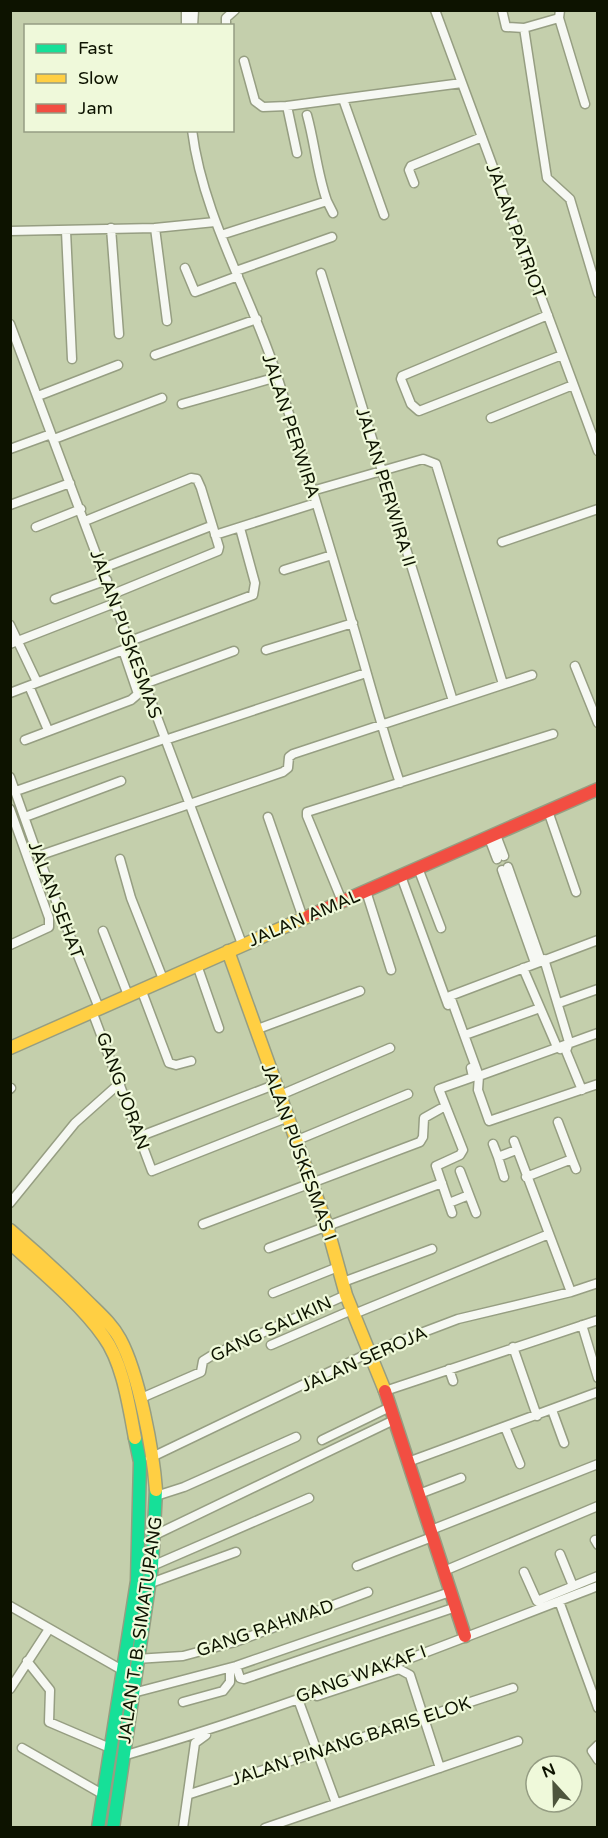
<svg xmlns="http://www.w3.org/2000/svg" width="608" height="1838" viewBox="0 0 608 1838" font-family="'Varela Round',sans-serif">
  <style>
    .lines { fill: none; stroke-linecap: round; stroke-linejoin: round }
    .street-casing { stroke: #969e82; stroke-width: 11 }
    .fast-casing { stroke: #969e82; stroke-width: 15 }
    .slow-casing { stroke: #969e82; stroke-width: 15 }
    .jam-casing { stroke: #969e82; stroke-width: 15 }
    .street { stroke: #f6f8f3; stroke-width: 8 }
    .fast { stroke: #16e098; stroke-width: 12 }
    .slow { stroke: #ffcf43; stroke-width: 12 }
    .jam { stroke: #f24e42; stroke-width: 12 }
    .labels { text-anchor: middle; stroke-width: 4.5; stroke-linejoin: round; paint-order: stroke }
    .street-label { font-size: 18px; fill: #0d1300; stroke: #eff9da }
  </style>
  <rect width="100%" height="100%" fill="#c4cfac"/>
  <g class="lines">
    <defs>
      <path id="street" d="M 435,10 L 598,451
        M 502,10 L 506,27 L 524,28 L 547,178 L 570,199 L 598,293
        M 560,10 L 559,18 L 585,104
        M 186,26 L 186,10
        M 193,26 L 194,10
        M 226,26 L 226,18 L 235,10
        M 524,28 L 559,18
        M 244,61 L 255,101 L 263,107 L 287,106 L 462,83
        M 343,99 L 384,215
        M 287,106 L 297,153
        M 307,115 C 315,144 317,173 327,201
        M 192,130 C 203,218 252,296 278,379 C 304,460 328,541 352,622 C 368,676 382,730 400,783
        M 414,183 L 409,170 L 411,166 L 482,137
        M 111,228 L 119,334
        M 155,228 L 167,321
        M 10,231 L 155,228 L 215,222
        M 66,231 L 72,359
        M 221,235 L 327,201 L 333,213
        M 185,268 L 195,292 L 238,276
        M 236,271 L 332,237
        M 321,273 L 453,701
        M 548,315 L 402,376 L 401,379 L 411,404 L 419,411 L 562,355
        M 10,324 L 242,944
        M 155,355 L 257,319
        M 38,396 L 118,365
        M 182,404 L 277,377
        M 491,418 L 573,385
        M 54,439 L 162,398
        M 10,449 L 51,434
        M 312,491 L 423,459 L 436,464 L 503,684
        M 10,505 L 70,483
        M 85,521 L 191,478 L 197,479 L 201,488 L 219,547 L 218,551 L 113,594
        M 36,527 L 81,509
        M 215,535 L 316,503
        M 502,542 L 598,509
        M 103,568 L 211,526
        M 284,570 L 332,555
        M 55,599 L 107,580
        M 10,625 L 37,682
        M 130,641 L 253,595 L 255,583 L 240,528
        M 10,644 L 115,603
        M 266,650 L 353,623
        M 575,666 L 598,723
        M 144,684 L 234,651
        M 29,686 L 48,730
        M 10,693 L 123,650 L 138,694 L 131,700 L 25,740
        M 165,740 L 366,673
        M 10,777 L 38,856 L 99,1008
        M 16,791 L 164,739
        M 10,809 L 49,918 L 49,927 L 10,945
        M 548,811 L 576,892
        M 25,817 L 121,781
        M 268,817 L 303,918
        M 496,835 L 504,856
        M 489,838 L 497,859
        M 38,856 L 283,772 L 288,768 L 289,757 L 293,754 L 532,675
        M 120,859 L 131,898 L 163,979
        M 508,867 L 541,961
        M 418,868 L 441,928
        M 502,870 L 535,963
        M 401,876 L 448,1005
        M 366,891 L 391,970
        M 342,901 L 307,816 L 307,812 L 553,734
        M 103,931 L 128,995
        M 598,940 L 450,996 L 479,1076 L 478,1090 L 489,1121 L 598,1084
        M 544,959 L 569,1042 L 566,1051 L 582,1090
        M 197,965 L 219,1028
        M 523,968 L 557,1047 L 560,1049
        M 141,989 L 169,1063 L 176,1065 L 191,1061
        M 559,1003 L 598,989
        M 92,1011 L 152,1171 L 286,1118
        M 255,1030 L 360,991
        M 465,1035 L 540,1008
        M 479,1076 L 598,1033
        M 10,1089 L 11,1088
        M 278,1096 L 390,1048
        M 558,1122 L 572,1159
        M 141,1136 L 274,1085
        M 295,1141 L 408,1094
        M 514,1141 L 571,1292
        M 493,1144 L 498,1157 L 516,1150
        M 498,1157 L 504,1177
        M 460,1171 L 476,1213
        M 526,1177 L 572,1159 L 576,1169
        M 10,1203 L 75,1123 L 121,1082
        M 449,1203 L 469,1195
        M 452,1213 L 436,1166 L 460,1155 L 463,1150 L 439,1089 L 473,1077 L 471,1068
        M 203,1224 L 420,1142 L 423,1137 L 424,1118 L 440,1109
        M 269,1248 L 442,1183
        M 343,1282 L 432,1249
        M 273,1293 L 338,1267
        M 354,1314 L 549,1234
        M 582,1325 L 598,1378
        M 271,1345 L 352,1310
        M 513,1347 L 537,1416
        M 449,1369 L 453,1381
        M 385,1391 L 598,1320
        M 139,1399 L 201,1372 L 203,1361 L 211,1356 L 346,1295
        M 552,1410 L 564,1443
        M 505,1427 L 520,1464
        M 322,1440 L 390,1407
        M 150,1458 L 371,1352 L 458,1319 L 571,1292 L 598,1283
        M 408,1462 L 598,1392
        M 419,1494 L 461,1478
        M 156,1496 L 184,1487 L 296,1437
        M 431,1530 L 598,1464
        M 155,1535 L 394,1420
        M 595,1540 L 598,1545
        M 560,1554 L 573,1586
        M 152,1566 L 309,1498
        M 357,1566 L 432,1537
        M 444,1571 L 598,1506
        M 524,1572 L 537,1601 L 598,1576
        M 148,1584 L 236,1552
        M 559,1601 L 598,1708
        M 10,1606 L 122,1670
        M 136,1659 L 183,1656 L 235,1642 L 368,1592
        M 27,1661 L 50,1690 L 49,1722 L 110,1748
        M 236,1666 L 240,1678 L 244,1679 L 456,1607
        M 10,1689 L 49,1629
        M 133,1693 L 236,1666 L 450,1592
        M 317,1696 L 399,1669 L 410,1675 L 440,1768
        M 183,1702 L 223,1691 L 230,1682 L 230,1668
        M 299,1702 L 336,1803
        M 598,1745 L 592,1751 L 598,1760
        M 22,1748 L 104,1795
        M 123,1756 C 283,1709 441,1647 598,1586
        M 190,1794 L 513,1688
        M 183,1828 L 195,1743 L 206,1735
        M 265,1828 L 518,1741"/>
      <path id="fast" d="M 98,1828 L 137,1581 L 140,1462 L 135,1438
        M 113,1828 L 152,1566 L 156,1490"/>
      <path id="slow" d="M 228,951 L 327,1226 L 346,1295 L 385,1391
        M 10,1048 L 309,916
        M 10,1230 C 37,1253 62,1276 87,1301 C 99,1313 112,1324 120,1339 C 139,1374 153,1451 156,1490
        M 10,1243 C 40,1270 81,1304 104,1337 C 123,1363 129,1407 135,1438"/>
      <path id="jam" d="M 309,916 L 598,789
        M 385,1391 L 465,1636"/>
    </defs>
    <use href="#street" class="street-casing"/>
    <use href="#fast" class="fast-casing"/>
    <use href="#slow" class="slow-casing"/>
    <use href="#jam" class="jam-casing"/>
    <use href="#street" class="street"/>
    <use href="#fast" class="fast"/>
    <use href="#slow" class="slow"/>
    <use href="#jam" class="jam"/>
  </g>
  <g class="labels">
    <g class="street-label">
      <text transform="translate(516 231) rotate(70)" y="6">JALAN PATRIOT</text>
      <text transform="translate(291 426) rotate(72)" y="6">JALAN PERWIRA</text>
      <text transform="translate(386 487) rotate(73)" y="6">JALAN PERWIRA II</text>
      <text transform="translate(126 634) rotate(70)" y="6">JALAN PUSKESMAS</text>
      <text transform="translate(56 900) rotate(69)" y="6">JALAN SEHAT</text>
      <text transform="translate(304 918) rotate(-23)" y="6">JALAN AMAL</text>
      <text transform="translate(123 1091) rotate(70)" y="6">GANG JORAN</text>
      <text transform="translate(299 1152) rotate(70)" y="6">JALAN PUSKESMAS I</text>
      <text transform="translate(271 1329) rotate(-25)" y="6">GANG SALIKIN</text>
      <text transform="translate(364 1359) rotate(-24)" y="6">JALAN SEROJA</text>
      <text transform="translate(265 1628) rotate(-19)" y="6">GANG RAHMAD</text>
      <text transform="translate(140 1630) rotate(-82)" y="6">JALAN T. B. SIMATUPANG</text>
      <text transform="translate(361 1674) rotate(-20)" y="6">GANG WAKAF I</text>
      <text transform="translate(351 1741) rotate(-18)" y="6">JALAN PINANG BARIS ELOK</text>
    </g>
  </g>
  <rect width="608" height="1838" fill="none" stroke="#0d1300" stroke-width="24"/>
  <rect x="24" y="24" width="210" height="108" fill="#eff9da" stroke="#959d83" stroke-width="1.5"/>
  <rect x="36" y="44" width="30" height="9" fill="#16e098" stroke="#959d83" stroke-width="1.5"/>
  <text x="78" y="54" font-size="18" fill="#0d1300">Fast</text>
  <rect x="36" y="74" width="30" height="9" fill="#ffcf43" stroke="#959d83" stroke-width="1.5"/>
  <text x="78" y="84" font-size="18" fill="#0d1300">Slow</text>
  <rect x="36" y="104" width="30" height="9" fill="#f24e42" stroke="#959d83" stroke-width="1.5"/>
  <text x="78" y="114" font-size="18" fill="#0d1300">Jam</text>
  <g transform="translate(554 1784) rotate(338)"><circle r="28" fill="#eff9da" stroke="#959d83" stroke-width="1.5"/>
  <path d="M0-4.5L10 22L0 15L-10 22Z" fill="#4d553c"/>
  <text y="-9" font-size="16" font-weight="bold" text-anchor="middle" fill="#0d1300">N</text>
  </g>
</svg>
